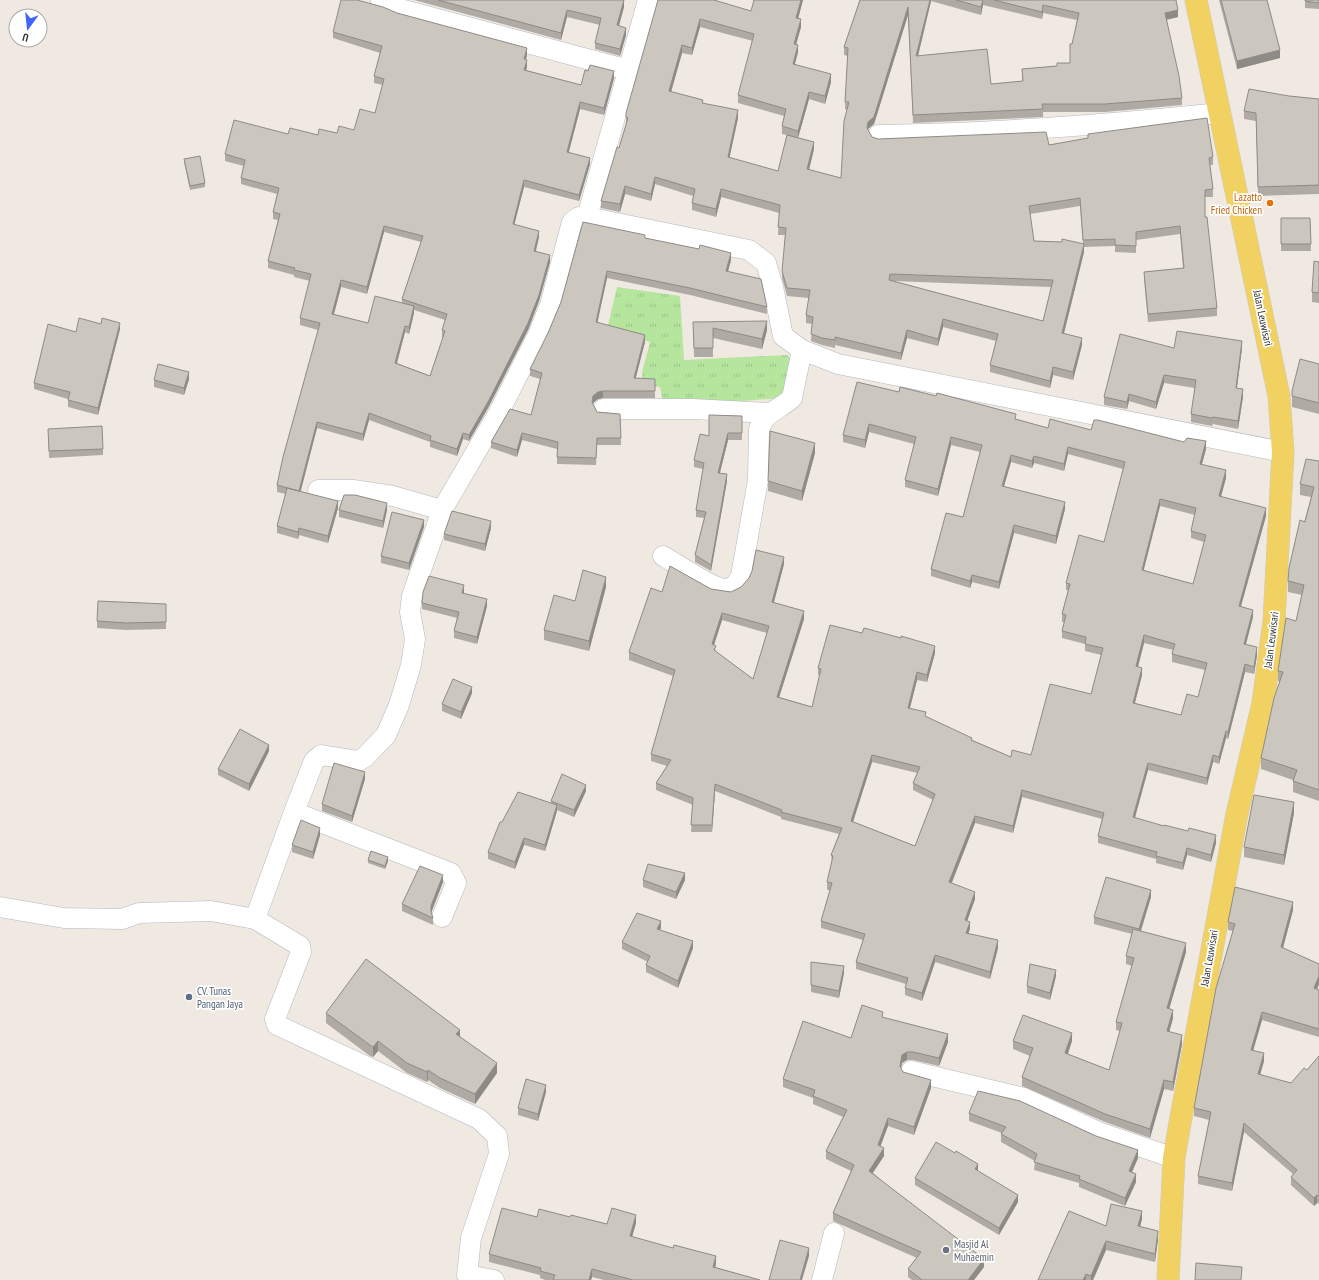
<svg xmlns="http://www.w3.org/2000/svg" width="1319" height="1280" viewBox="0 0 1319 1280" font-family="'PT Sans Narrow',sans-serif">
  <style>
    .grass { fill: url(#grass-tufts) }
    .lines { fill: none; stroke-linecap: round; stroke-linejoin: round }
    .minor-casing { stroke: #b4b7c1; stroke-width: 21 }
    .major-casing { stroke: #c9c9c9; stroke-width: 23 }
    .minor { stroke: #fff; stroke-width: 20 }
    .major { stroke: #f2d163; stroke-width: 22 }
    .wall { fill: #afaba4; fill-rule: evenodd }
    .shaded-wall { fill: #8e8b86 }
    .building { fill: #cbc7bf; stroke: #8e8b86; fill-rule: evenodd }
    .food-dot { fill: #e8710a; stroke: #fff; stroke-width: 1.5 }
    .service-dot { fill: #5c6f8a; stroke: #fff; stroke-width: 1.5 }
    .worship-dot { fill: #6b7280; stroke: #fff; stroke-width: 1.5 }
    .labels { text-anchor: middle; stroke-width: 3.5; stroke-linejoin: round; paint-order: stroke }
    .food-label { font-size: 11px; fill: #c56008; stroke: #fff; text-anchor: end }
    .street-label { font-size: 11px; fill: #2e2e2e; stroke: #fff }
    .service-label { font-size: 11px; fill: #4e5e75; stroke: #fff; text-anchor: start }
    .worship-label { font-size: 11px; fill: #5b616d; stroke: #fff; text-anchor: start }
  </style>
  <defs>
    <pattern id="grass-tufts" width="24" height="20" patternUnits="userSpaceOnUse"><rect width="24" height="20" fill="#b6e59e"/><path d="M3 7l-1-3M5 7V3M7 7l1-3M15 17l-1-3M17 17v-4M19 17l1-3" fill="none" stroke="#9dc588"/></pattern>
  </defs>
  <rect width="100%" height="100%" fill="#efe9e1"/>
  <path class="grass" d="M 617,287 L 680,296 L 684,360 L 787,355 L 792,360 L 782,398 L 664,407 L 660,387 L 643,385 L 642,372 L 650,342 L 618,331 L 608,325 Z"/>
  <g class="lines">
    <defs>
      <path id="minor" d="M 381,0 L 400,9 L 628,70
        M 648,0 L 587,217 L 749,250 L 766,263 L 773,287 L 783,336 L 802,350 L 838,364 L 1283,452
        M 878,135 C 992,133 1106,125 1220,113
        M 603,409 L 693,409 L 770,413
        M 318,490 L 353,490 L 393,496 L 442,510
        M 663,556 C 676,563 717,593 730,588 C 736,586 738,581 741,576 L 758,480 L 759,430 C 764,412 779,410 792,398 L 802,350
        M 294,812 L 314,761 L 321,755 L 358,761 L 365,757 L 386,735 L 399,705 L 411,665 L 415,639 L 410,612 L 412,596 L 442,510 L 498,414 L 538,335 L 550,305 L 572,222 L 579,217 L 587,217
        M 0,907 L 64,918 L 122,919 L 139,913 L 211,911 L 255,919
        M 442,917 L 456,883 L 451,873 L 294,812 L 255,919 L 300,946 L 301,952 L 275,1019 L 277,1025 L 479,1119 L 497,1136 L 499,1154 L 471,1238 L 467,1275 L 494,1280
        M 911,1071 L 1024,1098 L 1101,1133 L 1174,1158
        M 822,1280 L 834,1233"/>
      <path id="major" d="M 1168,1280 L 1174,1158 L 1180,1123 L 1237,814 L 1263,703 L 1274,621 L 1283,452 L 1279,396 L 1196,0"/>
    </defs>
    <use href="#minor" class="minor-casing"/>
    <use href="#major" class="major-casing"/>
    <use href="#minor" class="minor"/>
    <use href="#major" class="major"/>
  </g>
  <path class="wall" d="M 414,0 L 624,0 L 624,7 L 619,26 L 626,35 L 620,56 L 595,49 L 595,43 L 600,25 L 567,17 L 561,40 Z
    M 658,0 L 751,11 L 803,0 L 798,19 L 801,27 L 796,44 L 798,52 L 795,64 L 831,82 L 825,104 L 809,99 L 798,138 L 814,149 L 809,170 L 841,178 L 847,110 L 845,109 L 845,102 L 848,56 L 844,55 L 844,47 L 860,0 L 1176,0 L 1178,17 L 1166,20 L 1182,98 L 1182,105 L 1105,112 L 1043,112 L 1043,117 L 913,123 L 908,15 L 874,124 L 868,129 L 868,130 L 872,137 L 878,139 L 1049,145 L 1088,138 L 1088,134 L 1213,157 L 1213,165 L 1210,165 L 1213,189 L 1213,197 L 1205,197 L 1205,217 L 1217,308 L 1217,316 L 1148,322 L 1144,279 L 1144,272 L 1183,268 L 1180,234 L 1136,240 L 1136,253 L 1115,252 L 1115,246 L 1084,247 L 1084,252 L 1064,333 L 1082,345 L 1073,380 L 1053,375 L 1050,388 L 990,372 L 990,365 L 996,341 L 943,327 L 938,346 L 907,338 L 901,360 L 835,345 L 835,348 L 822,345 L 811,341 L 812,324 L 806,323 L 806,315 L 809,298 L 787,296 L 782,278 L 785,235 L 778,235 L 779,213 L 721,197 L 716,217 L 692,210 L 692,203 L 693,196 L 655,184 L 651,201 L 625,194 L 620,212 L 601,208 L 601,201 L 619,148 L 626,125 L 626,117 ZM 931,1 L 981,15 L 983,5 L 1042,19 L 1043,13 L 1077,20 L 1072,44 L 1070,63 L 1057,66 L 1022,69 L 1022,81 L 991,84 L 918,56 ZM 700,27 L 753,41 L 738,95 L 738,103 L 784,116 L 782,126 L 782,134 L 787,135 L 778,171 L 729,158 L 738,118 L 703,103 L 671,92 L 682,53 L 692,55 ZM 1080,206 L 1083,244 L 1034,241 L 1030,214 ZM 893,281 L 1051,287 L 1043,321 Z
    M 1219,0 L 1267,0 L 1280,58 L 1237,69 Z
    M 1305,0 L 1319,0 L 1319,9 L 1305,8 Z
    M 397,13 L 527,55 L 526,60 L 527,67 L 526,70 L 581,85 L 614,78 L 604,115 L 580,109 L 569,152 L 590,164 L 579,201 L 524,187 L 514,224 L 539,237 L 536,251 L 550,262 L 539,301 L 528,330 L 488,408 L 469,441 L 463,439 L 457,456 L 430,447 L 430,442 L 369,420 L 363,441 L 317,428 L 300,491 L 338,508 L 328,543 L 299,535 L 298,539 L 277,533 L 277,526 L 286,494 L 277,492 L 277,485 L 318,330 L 300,325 L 300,318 L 310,281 L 294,277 L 294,275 L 268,268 L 268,261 L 278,220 L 273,219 L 273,212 L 277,194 L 241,184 L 241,178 L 244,166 L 225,161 L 225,154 L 288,134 L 318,135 L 337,133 L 354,130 L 375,113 L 383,85 L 374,83 L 374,76 L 380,53 L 333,38 L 333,32 ZM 384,232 L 421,242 L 402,299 L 402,303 L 368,323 L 334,314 L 341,287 L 367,294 ZM 414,310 L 445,320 L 442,330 L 442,337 L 443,337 L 430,376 L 397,363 L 405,332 L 409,334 L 414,313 Z
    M 1289,96 L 1319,99 L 1319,194 L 1258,196 L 1256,121 L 1244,119 L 1244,111 Z
    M 184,159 L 205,183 L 205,187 L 190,190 L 184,162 Z
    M 1281,218 L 1310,218 L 1311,251 L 1281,251 Z
    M 645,238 L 731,260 L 728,272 L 767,307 L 767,314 L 690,295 L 607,278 L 597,323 L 645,342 L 635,378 L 655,379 L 655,398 L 603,398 L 598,399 L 593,403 L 593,405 L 597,412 L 620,414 L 621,445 L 597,445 L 596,465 L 557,464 L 557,449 L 522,440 L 517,457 L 491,448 L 491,442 L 531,415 L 540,379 L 530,376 L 530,369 L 548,333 L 561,302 Z
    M 1319,262 L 1319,303 L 1312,302 L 1312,292 Z
    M 693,322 L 767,330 L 762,349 L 713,338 L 713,357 L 694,357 Z
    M 120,329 L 98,415 L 68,407 L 68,399 L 34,389 L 34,383 L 76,332 Z
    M 1174,348 L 1242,348 L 1237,388 L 1243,397 L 1238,429 L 1213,424 L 1212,426 L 1191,422 L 1191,414 L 1195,388 L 1164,383 L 1156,409 L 1129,401 L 1127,409 L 1104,405 L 1104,397 Z
    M 1319,364 L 1319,414 L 1292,407 L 1292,391 Z
    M 189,379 L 184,395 L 154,387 L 154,380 Z
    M 899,392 L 1016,419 L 1048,428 L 1091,430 L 1206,449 L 1202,464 L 1226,478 L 1221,497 L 1266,516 L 1241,606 L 1253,617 L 1246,644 L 1257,655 L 1254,674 L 1245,672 L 1228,739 L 1226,738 L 1219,764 L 1213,762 L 1207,785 L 1148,770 L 1134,818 L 1216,843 L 1211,862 L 1187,855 L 1183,870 L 1156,863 L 1156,859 L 1098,843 L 1098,836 L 1102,819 L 1022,797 L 1013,833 L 975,823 L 952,883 L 975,899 L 967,921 L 970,929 L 968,933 L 998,948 L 990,979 L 935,962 L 922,1001 L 905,995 L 905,988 L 906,984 L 856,969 L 856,962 L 863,940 L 821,928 L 821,921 L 830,890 L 827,890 L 827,882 L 832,862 L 831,855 L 839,834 L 781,819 L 781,817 L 715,791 L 712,832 L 691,832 L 693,805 L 656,790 L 656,783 L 667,766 L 651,761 L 651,754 L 673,676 L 629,660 L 629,652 L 662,592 L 711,589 L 731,592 L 741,587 L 784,564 L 774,602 L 804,619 L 779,697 L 812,707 L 820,676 L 818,675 L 818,668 L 935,653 L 927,682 L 917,680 L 910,708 L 972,740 L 1011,757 L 1031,755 L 1091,694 L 1101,655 L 1085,651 L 1085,644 L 1062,638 L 1062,631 L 1064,622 L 1062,622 L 1062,614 L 1068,590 L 1066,590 L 1066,583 L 1104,542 L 1123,469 L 1068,454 L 1064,471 L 1034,463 L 1032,468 L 1011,462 L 1004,486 L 1065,509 L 1056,544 L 1014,533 L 999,589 L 972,582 L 970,588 L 931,576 L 931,569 L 963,517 L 980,452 L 951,445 L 938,496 L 905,487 L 905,480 L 914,444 L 869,432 L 865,448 L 843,442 L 843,435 ZM 1160,506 L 1195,515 L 1191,531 L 1191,538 L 1204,542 L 1193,584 L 1143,570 ZM 722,620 L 767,633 L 753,679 L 716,652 L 714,645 ZM 1144,643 L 1173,650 L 1172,654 L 1172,662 L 1205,670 L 1198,697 L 1181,715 L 1135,703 L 1142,675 L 1138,667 ZM 872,762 L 917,773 L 913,783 L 913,790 L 933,800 L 915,846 L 853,822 Z
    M 742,416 L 742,440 L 728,440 L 720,473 L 727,481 L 711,571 L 695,562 L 695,555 L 704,518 L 696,517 L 696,510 L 703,469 L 694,467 L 694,460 L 709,436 Z
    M 48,429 L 103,449 L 103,455 L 49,458 Z
    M 815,453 L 802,501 L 768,491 L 768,481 Z
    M 1319,461 L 1319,801 L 1293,792 L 1293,780 L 1261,769 L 1261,758 L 1280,682 L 1278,681 L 1278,671 L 1296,621 L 1302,595 L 1288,592 L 1288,581 L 1311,497 L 1300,495 L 1300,484 Z
    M 339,510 L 387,510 L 383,528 L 339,517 Z
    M 424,527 L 409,570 L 381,563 L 381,556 Z
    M 491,528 L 485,551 L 444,540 L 444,534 Z
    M 606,587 L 589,651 L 544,640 L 544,630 L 575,601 Z
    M 464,592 L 464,593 L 487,606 L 477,644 L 454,638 L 454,631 L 457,618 L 422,609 L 422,603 Z
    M 166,604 L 166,629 L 126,630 L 97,628 L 97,621 Z
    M 472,693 L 461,719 L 442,711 L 442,704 Z
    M 269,751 L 249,791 L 218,775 L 218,769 Z
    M 365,779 L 352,822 L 322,811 L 322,804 Z
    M 586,791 L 574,817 L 557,810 L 545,851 L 524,845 L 515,869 L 488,859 L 488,852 L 502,822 L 551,803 L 551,801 Z
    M 1294,813 L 1284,865 L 1244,857 L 1244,847 Z
    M 320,835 L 313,859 L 292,852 L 292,845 Z
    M 368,860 L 388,861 L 385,869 L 368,863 Z
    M 643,880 L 685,880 L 676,899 L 643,887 Z
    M 443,882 L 431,913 L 433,918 L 433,925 L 402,911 L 402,904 Z
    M 1151,897 L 1141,931 L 1186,952 L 1169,1009 L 1173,1018 L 1169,1032 L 1182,1044 L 1173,1091 L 1164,1089 L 1150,1138 L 1105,1122 L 1022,1086 L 1022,1077 L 1030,1056 L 1013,1049 L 1013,1041 L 1072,1041 L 1068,1054 L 1109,1070 L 1120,1031 L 1116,1030 L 1116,1022 L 1132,966 L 1126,964 L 1126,956 L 1132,934 L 1094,924 L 1094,917 Z
    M 1293,910 L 1283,948 L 1319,964 L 1319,984 L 1317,989 L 1319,990 L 1319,1037 L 1262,1020 L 1253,1050 L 1264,1061 L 1260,1075 L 1291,1083 L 1307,1070 L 1319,1056 L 1319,1204 L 1317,1203 L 1314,1206 L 1291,1185 L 1291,1177 L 1293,1174 L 1244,1132 L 1232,1191 L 1198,1184 L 1198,1176 L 1209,1120 L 1194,1116 L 1194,1108 L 1233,931 L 1228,930 L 1228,922 Z
    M 661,928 L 660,930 L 693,948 L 678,988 L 646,972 L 646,965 L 648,962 L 622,949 L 622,942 Z
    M 811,962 L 844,973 L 839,998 L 811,992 Z
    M 1056,976 L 1050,1000 L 1027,993 L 1027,986 Z
    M 326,1013 L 460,1037 L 497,1073 L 475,1104 L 440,1088 L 428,1080 L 427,1082 L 407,1073 L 378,1051 L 373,1057 L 370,1056 L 326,1023 Z
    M 883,1017 L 948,1042 L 939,1066 L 913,1060 L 907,1060 L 902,1063 L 901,1068 L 903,1072 L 931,1088 L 914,1135 L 888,1126 L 880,1146 L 884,1156 L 873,1173 L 984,1267 L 974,1280 L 912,1280 L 908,1277 L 908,1269 L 917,1258 L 833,1221 L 833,1213 L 851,1171 L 826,1159 L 826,1151 L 843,1117 L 813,1104 L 813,1098 L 783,1087 L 783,1079 L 851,1038 Z
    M 546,1092 L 538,1121 L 518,1115 L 518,1108 Z
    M 969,1113 L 1138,1158 L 1132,1172 L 1136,1182 L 1125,1206 L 1079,1187 L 1079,1183 L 1034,1170 L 1035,1161 L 1001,1142 L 1001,1134 L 1002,1133 L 969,1121 Z
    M 978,1170 L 978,1171 L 1018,1202 L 999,1235 L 915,1185 L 915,1178 Z
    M 537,1217 L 570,1217 L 607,1224 L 636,1223 L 632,1237 L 716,1264 L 715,1267 L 760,1280 L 604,1280 L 592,1277 L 591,1280 L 545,1280 L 540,1278 L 540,1275 L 489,1262 L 489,1254 Z
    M 1142,1219 L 1140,1227 L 1158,1239 L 1155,1262 L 1106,1250 L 1093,1280 L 1038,1280 L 1106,1226 Z"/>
  <path class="shaded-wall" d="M 624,0 L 624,7 L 617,32 L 617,25 Z
    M 801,0 L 803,0 L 796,26 L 796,18 Z
    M 930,0 L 931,0 L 931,1 L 916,64 L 916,56 Z
    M 983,0 L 983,5 L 981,15 L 981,7 Z
    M 1043,5 L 1043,13 L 1042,19 L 1042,12 Z
    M 908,7 L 908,15 L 874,124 L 868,129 L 867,136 L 867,128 L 868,122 Z
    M 567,10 L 567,17 L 561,40 L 561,33 Z
    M 1178,10 L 1178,17 L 1165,20 L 1165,13 Z
    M 700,19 L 700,27 L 692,55 L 692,48 Z
    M 801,19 L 801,27 L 794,52 L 794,44 Z
    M 626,28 L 626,35 L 620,56 L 620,49 Z
    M 682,45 L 682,53 L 669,99 L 669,91 Z
    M 798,45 L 798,52 L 793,71 L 793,64 Z
    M 527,48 L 527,55 L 524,66 L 524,59 Z
    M 1280,50 L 1280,58 L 1237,69 L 1237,61 Z
    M 527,60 L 527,67 L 524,77 L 524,70 Z
    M 614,71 L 614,78 L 604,115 L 604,108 Z
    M 831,74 L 831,82 L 825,104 L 825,96 Z
    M 809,92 L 809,99 L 798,138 L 798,131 Z
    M 580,102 L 580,109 L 567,158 L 567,152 Z
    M 738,110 L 738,118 L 728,165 L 728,157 Z
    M 814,142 L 814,149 L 807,177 L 807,169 Z
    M 590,158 L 590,164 L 579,201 L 579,195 Z
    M 655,177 L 655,184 L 651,201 L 651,194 Z
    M 524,180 L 524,187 L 513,230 L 513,224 Z
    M 625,186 L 625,194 L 620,212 L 620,204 Z
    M 721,189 L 721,197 L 716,217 L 716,209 Z
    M 384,226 L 384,232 L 367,294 L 367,287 Z
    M 539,231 L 539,237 L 534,257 L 534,251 Z
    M 1084,244 L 1084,252 L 1062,341 L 1062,333 Z
    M 731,253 L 731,260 L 726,278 L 726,271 Z
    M 550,255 L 550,262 L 539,301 L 528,330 L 488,408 L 469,441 L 469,435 Z
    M 607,271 L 607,278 L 596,329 L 596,322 Z
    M 341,280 L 341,287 L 332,321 L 332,314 Z
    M 414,306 L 414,313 L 409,334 L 409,327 Z
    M 943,319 L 943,327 L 938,346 L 938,339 Z
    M 767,321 L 767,330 L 762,349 L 762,339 Z
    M 120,323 L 120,329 L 98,415 L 98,408 Z
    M 405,326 L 405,332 L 395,370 L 395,363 Z
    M 907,330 L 907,338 L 901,360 L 901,353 Z
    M 645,335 L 645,342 L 634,385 L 634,378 Z
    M 1082,338 L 1082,345 L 1073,380 L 1073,372 Z
    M 1242,341 L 1242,348 L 1236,395 L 1236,388 Z
    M 1053,367 L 1053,375 L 1050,388 L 1050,381 Z
    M 189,372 L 189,379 L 184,395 L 184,388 Z
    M 1164,375 L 1164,383 L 1156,409 L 1156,402 Z
    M 1243,389 L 1243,397 L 1238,429 L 1238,421 Z
    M 603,391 L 603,398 L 598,399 L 593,403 L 592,409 L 592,402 L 593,396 L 598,392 Z
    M 1129,394 L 1129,401 L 1127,409 L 1127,402 Z
    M 369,413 L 369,420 L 363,441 L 363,434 Z
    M 317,422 L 317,428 L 299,498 L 299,491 Z
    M 869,424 L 869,432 L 865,448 L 865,440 Z
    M 463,433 L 463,439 L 457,456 L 457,449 Z
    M 522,433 L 522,440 L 517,457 L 517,450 Z
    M 728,433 L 728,440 L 718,480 L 718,473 Z
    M 951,437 L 951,445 L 938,496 L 938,489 Z
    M 1206,441 L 1206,449 L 1200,471 L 1200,464 Z
    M 815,443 L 815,453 L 802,501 L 802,491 Z
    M 1068,447 L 1068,454 L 1064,471 L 1064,464 Z
    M 1011,455 L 1011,462 L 1002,493 L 1002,486 Z
    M 1034,456 L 1034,463 L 1032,468 L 1032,461 Z
    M 1226,470 L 1226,478 L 1219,503 L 1219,496 Z
    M 727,474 L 727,481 L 711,571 L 711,565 Z
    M 1160,499 L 1160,506 L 1142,577 L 1142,570 Z
    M 338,501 L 338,508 L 328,543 L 328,536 Z
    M 1065,502 L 1065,509 L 1056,544 L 1056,536 Z
    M 387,503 L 387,510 L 383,528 L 383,521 Z
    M 1266,508 L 1266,516 L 1239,613 L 1239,606 Z
    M 424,520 L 424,527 L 409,570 L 409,563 Z
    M 491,521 L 491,528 L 485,551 L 485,544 Z
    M 1014,525 L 1014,533 L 999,589 L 999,582 Z
    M 299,528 L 299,535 L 298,539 L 298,532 Z
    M 784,557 L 784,564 L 772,609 L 772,602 Z
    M 972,575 L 972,582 L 970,588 L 970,581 Z
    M 606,577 L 606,587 L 589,651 L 589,641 Z
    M 464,585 L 464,592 L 462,599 L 462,593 Z
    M 487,599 L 487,606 L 477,644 L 477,637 Z
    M 1253,610 L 1253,617 L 1244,651 L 1244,644 Z
    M 804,611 L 804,619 L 777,704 L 777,697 Z
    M 722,613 L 722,620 L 712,651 L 712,644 Z
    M 1144,635 L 1144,643 L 1136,674 L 1136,666 Z
    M 935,646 L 935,653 L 927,682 L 927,675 Z
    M 1257,647 L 1257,655 L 1254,674 L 1254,667 Z
    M 1245,664 L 1245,672 L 1228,739 L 1228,732 Z
    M 1142,668 L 1142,675 L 1133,710 L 1133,703 Z
    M 917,672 L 917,680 L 908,715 L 908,708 Z
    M 472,687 L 472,693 L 461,719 L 461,712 Z
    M 1226,731 L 1226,738 L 1219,764 L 1219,757 Z
    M 269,745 L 269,751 L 249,791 L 249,784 Z
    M 872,755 L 872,762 L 851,828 L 851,821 Z
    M 1213,755 L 1213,762 L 1207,785 L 1207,778 Z
    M 1148,763 L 1148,770 L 1133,825 L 1133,817 Z
    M 365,772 L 365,779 L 352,822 L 352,816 Z
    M 715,784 L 715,791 L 712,832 L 712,825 Z
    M 586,785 L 586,791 L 574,817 L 574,810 Z
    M 1022,790 L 1022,797 L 1013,833 L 1013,826 Z
    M 1294,802 L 1294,813 L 1284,865 L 1284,855 Z
    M 557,805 L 557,811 L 545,851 L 545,845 Z
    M 975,816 L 975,823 L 949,889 L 949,882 Z
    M 320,828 L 320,835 L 313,859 L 313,852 Z
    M 1216,835 L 1216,843 L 1211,862 L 1211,855 Z
    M 524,838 L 524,845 L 515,869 L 515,862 Z
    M 1187,848 L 1187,855 L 1183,870 L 1183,863 Z
    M 388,857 L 388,861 L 385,869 L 385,866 Z
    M 685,873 L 685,880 L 676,899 L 676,892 Z
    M 443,875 L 443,882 L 431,913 L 431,919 L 431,906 Z
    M 1151,890 L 1151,897 L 1139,936 L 1139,929 Z
    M 975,892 L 975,899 L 965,927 L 965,920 Z
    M 1293,902 L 1293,910 L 1281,955 L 1281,947 Z
    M 661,921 L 661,928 L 657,936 L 657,929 Z
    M 970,922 L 970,929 L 966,940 L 966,933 Z
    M 998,940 L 998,948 L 990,979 L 990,972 Z
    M 693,941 L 693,948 L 678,988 L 678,981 Z
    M 1186,943 L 1186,952 L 1167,1016 L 1167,1008 Z
    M 935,955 L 935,962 L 922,1001 L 922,993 Z
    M 844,966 L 844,973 L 839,998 L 839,991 Z
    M 1056,970 L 1056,976 L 1050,1000 L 1050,993 Z
    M 1319,976 L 1319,984 L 1314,996 L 1314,988 Z
    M 1173,1010 L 1173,1018 L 1167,1040 L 1167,1031 Z
    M 1262,1012 L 1262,1020 L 1251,1058 L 1251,1050 Z
    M 460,1030 L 460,1040 L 456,1034 Z
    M 1072,1033 L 1072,1041 L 1065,1061 L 1065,1053 Z
    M 948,1034 L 948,1042 L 939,1066 L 939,1058 Z
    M 1182,1035 L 1182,1044 L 1173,1091 L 1173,1082 Z
    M 378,1041 L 378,1051 L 373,1057 L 373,1047 Z
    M 907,1052 L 907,1060 L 902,1063 L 900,1074 L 900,1066 L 902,1055 Z
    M 1264,1053 L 1264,1061 L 1258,1082 L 1258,1074 Z
    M 497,1063 L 497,1073 L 475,1104 L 475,1094 Z
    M 428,1070 L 428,1080 L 427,1082 L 427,1072 Z
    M 931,1080 L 931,1088 L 914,1135 L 914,1127 Z
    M 1164,1080 L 1164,1089 L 1150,1138 L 1150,1129 Z
    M 546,1085 L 546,1092 L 538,1121 L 538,1114 Z
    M 888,1118 L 888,1126 L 878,1153 L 878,1145 Z
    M 1244,1123 L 1244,1132 L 1232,1191 L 1232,1183 Z
    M 884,1148 L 884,1156 L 869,1178 L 869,1171 Z
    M 1138,1150 L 1138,1158 L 1129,1179 L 1129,1171 Z
    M 978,1164 L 978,1170 L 975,1176 L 975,1169 Z
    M 1136,1174 L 1136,1182 L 1125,1206 L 1125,1198 Z
    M 1018,1195 L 1018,1202 L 999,1235 L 999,1228 Z
    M 1317,1195 L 1317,1203 L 1314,1206 L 1314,1198 Z
    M 1142,1211 L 1142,1219 L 1138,1234 L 1138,1226 Z
    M 636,1215 L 636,1223 L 630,1244 L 630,1236 Z
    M 1158,1231 L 1158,1239 L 1155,1262 L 1155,1254 Z
    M 1106,1241 L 1106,1250 L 1093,1280 L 1091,1280 L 1091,1276 Z
    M 809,1248 L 809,1256 L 802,1280 L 800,1280 Z
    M 716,1256 L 716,1264 L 713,1275 L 713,1267 Z
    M 984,1259 L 984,1267 L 974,1280 L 968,1280 Z
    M 592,1269 L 592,1277 L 591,1280 L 589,1280 Z
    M 1086,1274 L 1086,1280 L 1083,1280 Z"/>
  <path class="building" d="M 341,0 L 357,0 L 383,7 L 397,13 L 527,48 L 524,59 L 527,60 L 524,70 L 581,85 L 585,70 L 588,71 L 590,65 L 614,71 L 604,108 L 580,102 L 567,152 L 590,158 L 579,195 L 524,180 L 513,224 L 539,231 L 534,251 L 550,255 L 539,295 L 528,323 L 488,402 L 469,435 L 463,433 L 457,449 L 430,440 L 431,436 L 369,413 L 363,434 L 317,422 L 299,491 L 277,485 L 283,457 L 320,323 L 300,318 L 311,274 L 294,270 L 295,268 L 268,261 L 280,214 L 273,212 L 279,188 L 241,178 L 245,160 L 225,154 L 234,120 L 288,134 L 290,128 L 318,135 L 319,129 L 337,133 L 339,126 L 354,130 L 360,109 L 375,113 L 384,79 L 374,76 L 382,46 L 333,32 ZM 384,226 L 423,236 L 402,299 L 447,314 L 442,330 L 445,331 L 430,376 L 395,363 L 405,326 L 409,327 L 414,306 L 375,296 L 368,323 L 332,314 L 341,280 L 367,287 Z
    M 438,0 L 624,0 L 617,25 L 626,28 L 620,49 L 595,43 L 601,18 L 567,10 L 561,33 Z
    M 658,0 L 714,0 L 751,11 L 754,0 L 801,0 L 796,18 L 801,19 L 794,44 L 798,45 L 793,64 L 831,74 L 825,96 L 809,92 L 798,131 L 782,126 L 786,109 L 738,95 L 754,34 L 700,19 L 692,48 L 682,45 L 669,91 L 703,100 L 702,103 L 738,110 L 728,157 L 778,171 L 787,135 L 814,142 L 807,169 L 841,178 L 844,121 L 849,102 L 845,102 L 848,48 L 844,47 L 860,0 L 930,0 L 916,56 L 987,49 L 991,84 L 1023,81 L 1022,69 L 1057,66 L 1057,63 L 1070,63 L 1070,44 L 1072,44 L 1079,13 L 1043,5 L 1042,12 L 994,0 L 1176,0 L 1178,10 L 1165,13 L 1179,76 L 1182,98 L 1105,104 L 1042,104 L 1043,109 L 913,115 L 908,7 L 874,117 L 868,122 L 867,128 L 872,137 L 878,139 L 1046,132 L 1049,145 L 1088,138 L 1088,134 L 1207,118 L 1213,157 L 1209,158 L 1213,189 L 1205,190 L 1205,217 L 1207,217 L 1217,308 L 1148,314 L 1144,272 L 1184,268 L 1180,226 L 1136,232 L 1136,246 L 1115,245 L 1115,239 L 1083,240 L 1080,198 L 1029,206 L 1034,241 L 1062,242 L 1062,239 L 1084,244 L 1062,333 L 1082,338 L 1073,372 L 1053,367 L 1050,381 L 990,365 L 998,334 L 943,319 L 938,339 L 907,330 L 901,353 L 835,337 L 835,340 L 822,338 L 811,334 L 813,317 L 806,315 L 810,290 L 787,288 L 782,271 L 786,228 L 778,227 L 780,205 L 721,189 L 716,209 L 692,203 L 695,189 L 655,177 L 651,194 L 625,186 L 620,204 L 601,201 L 617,147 L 619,148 L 628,118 L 626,117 L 626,113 ZM 890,274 L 1053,280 L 1043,321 L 889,280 Z
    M 956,0 L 983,0 L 981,7 Z
    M 1221,0 L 1267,0 L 1280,50 L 1237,61 Z
    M 1305,0 L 1319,0 L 1319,3 L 1305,1 Z
    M 1249,89 L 1289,96 L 1319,99 L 1319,185 L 1258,187 L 1256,113 L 1244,111 Z
    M 200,156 L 205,183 L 190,186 L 184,159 Z
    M 1281,218 L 1310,218 L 1311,244 L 1281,244 Z
    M 583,222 L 645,235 L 645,238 L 699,249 L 700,245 L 731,253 L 726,271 L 761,279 L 767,307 L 690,288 L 607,271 L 596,322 L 645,335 L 634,378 L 655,379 L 655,391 L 603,391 L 598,392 L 593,396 L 592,402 L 597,412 L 620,414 L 621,438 L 597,438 L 596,458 L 557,457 L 558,442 L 522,433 L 517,450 L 491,442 L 510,409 L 531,415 L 542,373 L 530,369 L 548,333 L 561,302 Z
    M 1314,261 L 1319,262 L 1319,293 L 1312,292 Z
    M 79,318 L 101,324 L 102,318 L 120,323 L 98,408 L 68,400 L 70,392 L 34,383 L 48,324 L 76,332 Z
    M 767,321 L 762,339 L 713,328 L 713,348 L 694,348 L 693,322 Z
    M 1177,331 L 1242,341 L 1236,388 L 1243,389 L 1238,421 L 1213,417 L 1212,418 L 1191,414 L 1196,380 L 1164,375 L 1156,402 L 1129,394 L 1127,402 L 1104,397 L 1120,334 L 1174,348 Z
    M 1300,359 L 1319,364 L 1319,403 L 1292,396 L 1292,391 Z
    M 158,364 L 189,372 L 184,388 L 154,380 Z
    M 857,382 L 899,392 L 900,387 L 936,396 L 937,393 L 1016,414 L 1015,419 L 1048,428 L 1050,419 L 1091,430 L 1094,420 L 1098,420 L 1184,442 L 1187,438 L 1206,441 L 1200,464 L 1226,470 L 1219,496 L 1266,508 L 1239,606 L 1253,610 L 1244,644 L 1257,647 L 1254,667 L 1245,664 L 1228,732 L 1226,731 L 1219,757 L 1213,755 L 1207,778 L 1148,763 L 1133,817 L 1164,826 L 1164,825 L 1188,831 L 1189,828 L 1216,835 L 1211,855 L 1187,848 L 1183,863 L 1156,856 L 1157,852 L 1098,836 L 1104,813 L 1022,790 L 1013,826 L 975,816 L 949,882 L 975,892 L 965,920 L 970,922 L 966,933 L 998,940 L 990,972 L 935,955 L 922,993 L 905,988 L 908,978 L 856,962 L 865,934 L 821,921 L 832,883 L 827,882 L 833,856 L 831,855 L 842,828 L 781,812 L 782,810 L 715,784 L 712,825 L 691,825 L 693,798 L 656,783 L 671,760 L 651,754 L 675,670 L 629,652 L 651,588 L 662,592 L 670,566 L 711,589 L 731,592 L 741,587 L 749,578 L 752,571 L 756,550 L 784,557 L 772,602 L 804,611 L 777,697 L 812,707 L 821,669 L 818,668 L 830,625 L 862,633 L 864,628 L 901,638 L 901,636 L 935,646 L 927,675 L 917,672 L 908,708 L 926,712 L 925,716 L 972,738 L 971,740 L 1011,757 L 1012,750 L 1031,755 L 1050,684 L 1091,694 L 1103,648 L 1085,644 L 1086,637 L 1062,631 L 1066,615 L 1062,614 L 1070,584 L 1066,583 L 1079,535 L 1104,542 L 1125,462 L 1068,447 L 1064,464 L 1034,456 L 1032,461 L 1011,455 L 1002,486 L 1065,502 L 1056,536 L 1014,525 L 999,582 L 972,575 L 970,581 L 931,569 L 946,513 L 963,517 L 982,445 L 951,437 L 938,489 L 905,480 L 916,437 L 869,424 L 865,440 L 843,435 ZM 1160,499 L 1196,508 L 1191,531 L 1206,535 L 1193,584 L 1142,570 ZM 722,613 L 769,626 L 753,679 L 714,650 L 716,646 L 712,644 ZM 1144,635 L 1175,644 L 1172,654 L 1207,663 L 1198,697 L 1187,694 L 1181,715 L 1133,703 L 1142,668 L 1136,666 ZM 872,755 L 920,767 L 913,783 L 935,794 L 915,846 L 851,821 Z
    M 709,415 L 742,416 L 742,433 L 728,433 L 718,473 L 727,474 L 711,565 L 695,555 L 706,512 L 696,510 L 704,463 L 694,460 L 700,434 L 709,436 Z
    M 102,426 L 103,449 L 49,451 L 48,429 Z
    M 770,431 L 815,443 L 802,491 L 768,481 Z
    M 1306,459 L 1319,461 L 1319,790 L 1293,781 L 1297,770 L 1261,758 L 1274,698 L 1283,672 L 1278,671 L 1286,618 L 1296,621 L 1304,585 L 1288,581 L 1289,568 L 1300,520 L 1305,522 L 1314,487 L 1300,484 Z
    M 287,488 L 338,501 L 328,536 L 299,528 L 298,532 L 277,526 Z
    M 344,495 L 355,495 L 387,503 L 383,521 L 339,510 Z
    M 452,511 L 491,521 L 485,544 L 444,534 Z
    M 392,512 L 424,520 L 409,563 L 381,556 Z
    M 583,570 L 606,577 L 589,641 L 544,630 L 554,595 L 575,601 Z
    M 429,576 L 464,585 L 462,593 L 487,599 L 477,637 L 454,631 L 459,612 L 422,603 L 423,592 Z
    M 98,601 L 166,604 L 166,622 L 126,623 L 97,621 Z
    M 453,679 L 472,687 L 461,712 L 442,704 Z
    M 240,729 L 269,745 L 249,784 L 218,769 Z
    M 334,763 L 365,772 L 352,816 L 322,804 Z
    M 562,774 L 586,785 L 574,810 L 551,801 Z
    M 518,792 L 557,805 L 545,845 L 524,838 L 515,862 L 488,852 L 500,822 L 502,822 Z
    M 1254,795 L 1294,802 L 1284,855 L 1244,847 Z
    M 301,820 L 320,828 L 313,852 L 292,845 Z
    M 371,851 L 388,857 L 385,866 L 368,860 Z
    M 648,864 L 685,873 L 676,892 L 643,880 Z
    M 420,866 L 443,875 L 431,906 L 431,912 L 433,918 L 402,904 Z
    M 1106,877 L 1151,890 L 1139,929 L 1094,917 Z
    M 1235,887 L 1293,902 L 1281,947 L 1319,964 L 1319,976 L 1314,988 L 1319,990 L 1319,1029 L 1262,1012 L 1251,1050 L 1264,1053 L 1258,1074 L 1291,1083 L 1304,1068 L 1307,1070 L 1319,1056 L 1319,1196 L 1317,1195 L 1314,1198 L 1291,1177 L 1297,1170 L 1244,1123 L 1232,1183 L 1198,1176 L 1211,1112 L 1194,1108 L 1216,988 L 1235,924 L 1228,922 Z
    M 637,913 L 661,921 L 657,929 L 693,941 L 678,981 L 646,965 L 650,956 L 622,942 Z
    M 1133,929 L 1186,943 L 1167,1008 L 1173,1010 L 1167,1031 L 1182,1035 L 1173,1082 L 1164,1080 L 1150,1129 L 1105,1114 L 1022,1077 L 1033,1048 L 1013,1041 L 1023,1015 L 1072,1033 L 1065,1053 L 1109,1070 L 1122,1023 L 1116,1022 L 1134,958 L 1126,956 Z
    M 366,959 L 460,1030 L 456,1034 L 497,1063 L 475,1094 L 440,1078 L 428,1070 L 427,1072 L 407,1063 L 378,1041 L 373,1047 L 370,1045 L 326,1013 Z
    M 811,962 L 844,966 L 839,991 L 811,985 Z
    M 1030,964 L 1056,970 L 1050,993 L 1027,986 Z
    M 862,1005 L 883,1012 L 882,1017 L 948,1034 L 939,1058 L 913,1052 L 907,1052 L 902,1055 L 900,1066 L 903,1072 L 931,1080 L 914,1127 L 888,1118 L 878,1145 L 884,1148 L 869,1171 L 984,1259 L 968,1280 L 922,1280 L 908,1269 L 921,1252 L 833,1213 L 854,1165 L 826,1151 L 847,1110 L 813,1096 L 815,1090 L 783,1079 L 803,1021 L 851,1038 Z
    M 526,1079 L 546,1085 L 538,1114 L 518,1108 Z
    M 978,1091 L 1020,1101 L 1096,1136 L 1138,1150 L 1129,1171 L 1136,1174 L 1125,1198 L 1079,1179 L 1080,1176 L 1034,1162 L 1037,1154 L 1001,1134 L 1006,1127 L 969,1113 Z
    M 936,1142 L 955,1153 L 956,1151 L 978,1164 L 975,1169 L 1018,1195 L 999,1228 L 915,1178 Z
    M 1111,1204 L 1142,1211 L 1138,1226 L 1158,1231 L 1155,1254 L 1106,1241 L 1091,1276 L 1086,1274 L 1083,1280 L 1038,1280 L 1069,1211 L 1106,1226 Z
    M 502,1208 L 537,1217 L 539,1209 L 570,1217 L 571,1215 L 607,1224 L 612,1208 L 636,1215 L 630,1236 L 673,1248 L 674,1245 L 716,1256 L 713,1267 L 760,1280 L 633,1280 L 592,1269 L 589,1280 L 553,1280 L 555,1275 L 540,1271 L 541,1268 L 489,1254 Z
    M 780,1240 L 809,1248 L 800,1280 L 769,1280 Z
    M 1196,1263 L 1242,1267 L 1241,1280 L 1195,1280 Z"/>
  <circle class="food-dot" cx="1270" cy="203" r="4"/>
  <circle class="service-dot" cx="189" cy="997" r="4"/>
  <circle class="worship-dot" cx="946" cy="1250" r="4"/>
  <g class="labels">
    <g class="food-label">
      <text x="1262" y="201">Lazatto<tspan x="1262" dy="13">Fried Chicken</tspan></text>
    </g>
    <g class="street-label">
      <text transform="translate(1263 318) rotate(78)" y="4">Jalan Leuwisari</text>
      <text transform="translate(1271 640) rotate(-83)" y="4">Jalan Leuwisari</text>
      <text transform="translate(1209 958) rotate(-80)" y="4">Jalan Leuwisari</text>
    </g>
    <g class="service-label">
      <text x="197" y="995">CV. Tunas<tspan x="197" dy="13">Pangan Jaya</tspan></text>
    </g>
    <g class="worship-label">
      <text x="954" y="1248">Masjid Al<tspan x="954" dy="13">Muhaemin</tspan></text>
    </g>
  </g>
  <g transform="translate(28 28) rotate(195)"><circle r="19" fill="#ffffff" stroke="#ababab"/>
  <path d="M0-3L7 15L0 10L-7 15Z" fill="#4264fb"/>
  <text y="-6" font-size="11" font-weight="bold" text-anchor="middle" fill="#2e2e2e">U</text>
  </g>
</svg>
